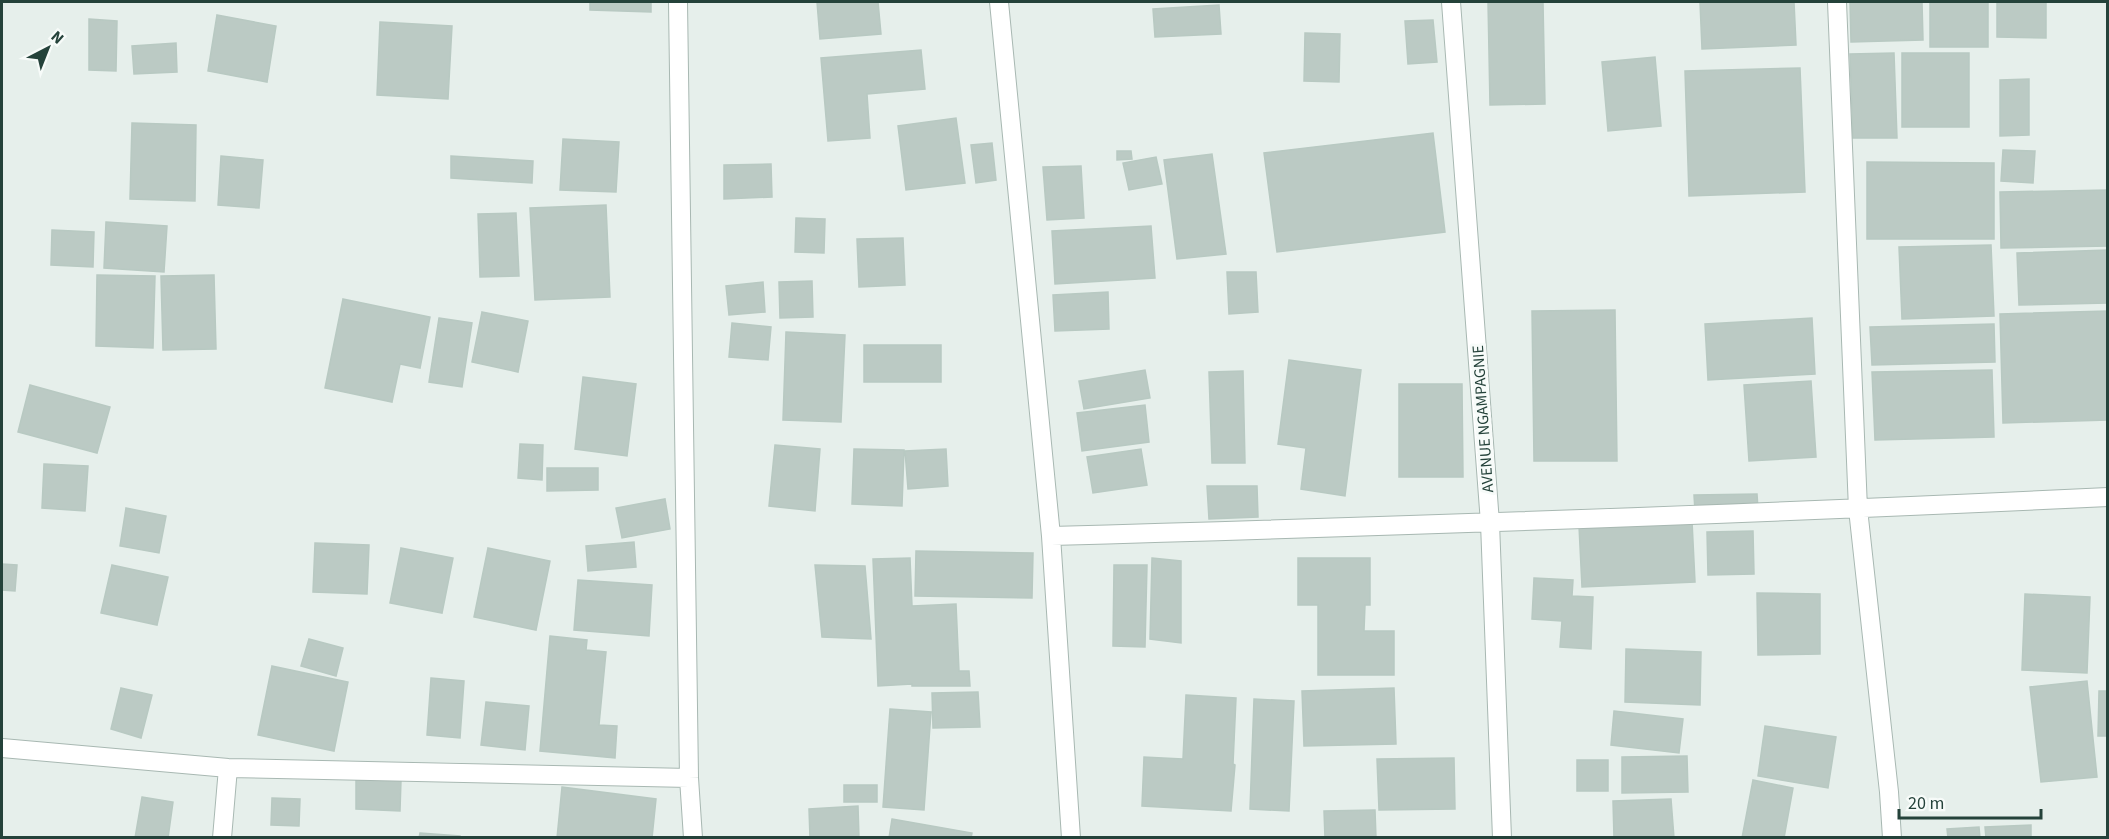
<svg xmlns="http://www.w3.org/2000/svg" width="2109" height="839" viewBox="0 0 2109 839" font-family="'Source Sans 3',sans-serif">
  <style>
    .building { fill: #bbcac4; stroke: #b8c9c2; stroke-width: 1.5 }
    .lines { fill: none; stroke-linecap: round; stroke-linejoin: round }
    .minor-casing { stroke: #a8b8b2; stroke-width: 20 }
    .minor { stroke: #fff; stroke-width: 18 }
    .labels { text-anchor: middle; stroke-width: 6; stroke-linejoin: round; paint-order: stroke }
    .street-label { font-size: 16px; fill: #24423a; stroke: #f7fbf9 }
  </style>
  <rect width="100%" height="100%" fill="#e6efeb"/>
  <path class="building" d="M 590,2 L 651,2 L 651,12 L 590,10 Z
    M 817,2 L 878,2 L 881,34 L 820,39 Z
    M 1488,2 L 1543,2 L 1545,104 L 1490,105 Z
    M 1700,2 L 1794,2 L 1796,45 L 1702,49 Z
    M 1850,2 L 1922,2 L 1923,40 L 1851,42 Z
    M 1930,2 L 1988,2 L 1988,47 L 1930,47 Z
    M 1997,2 L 2046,2 L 2046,38 L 1997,37 Z
    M 1219,5 L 1221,34 L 1155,37 L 1153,9 Z
    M 217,15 L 276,26 L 267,82 L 208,71 Z
    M 89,19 L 117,21 L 116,71 L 89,70 Z
    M 1433,20 L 1437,62 L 1408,64 L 1405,21 Z
    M 380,22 L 452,26 L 448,99 L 377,95 Z
    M 1305,33 L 1340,34 L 1339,82 L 1304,81 Z
    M 176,43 L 177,72 L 134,74 L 132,46 Z
    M 921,50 L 925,89 L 867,94 L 870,138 L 828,141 L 821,58 Z
    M 1894,53 L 1897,138 L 1853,138 L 1850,54 Z
    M 1902,53 L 1969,53 L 1969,127 L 1902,127 Z
    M 1655,57 L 1661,126 L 1608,131 L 1602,62 Z
    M 1800,68 L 1805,192 L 1689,196 L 1685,71 Z
    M 2029,79 L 2029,135 L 2000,136 L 2000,80 Z
    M 956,118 L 965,183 L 906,190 L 898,126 Z
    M 132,123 L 196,125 L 195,201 L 130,199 Z
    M 1433,133 L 1445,232 L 1277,252 L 1264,153 Z
    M 563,139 L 619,142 L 616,192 L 560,190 Z
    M 992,143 L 996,180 L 976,183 L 971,145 Z
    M 2003,150 L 2035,151 L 2033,183 L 2001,181 Z
    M 1117,151 L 1131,151 L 1132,159 L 1117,160 Z
    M 1212,154 L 1226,254 L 1177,259 L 1164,160 Z
    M 221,156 L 263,160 L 259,208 L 218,205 Z
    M 451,156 L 533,161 L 532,183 L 451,178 Z
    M 1156,157 L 1162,184 L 1129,190 L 1123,163 Z
    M 1867,162 L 1994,163 L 1994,239 L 1867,239 Z
    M 771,164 L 772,197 L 724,199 L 724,165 Z
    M 1081,166 L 1084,218 L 1047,220 L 1043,167 Z
    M 2108,190 L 2108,246 L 2001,248 L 2000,192 Z
    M 606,205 L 610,297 L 535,300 L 530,208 Z
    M 516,213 L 519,276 L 480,277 L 478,214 Z
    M 796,218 L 825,219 L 824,253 L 795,252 Z
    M 106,222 L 167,226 L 164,272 L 104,268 Z
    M 1151,226 L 1155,278 L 1055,284 L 1052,231 Z
    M 52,230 L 94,232 L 93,267 L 51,265 Z
    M 903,238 L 905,285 L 859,287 L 857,239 Z
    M 1991,245 L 1994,316 L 1902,319 L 1899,247 Z
    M 2108,250 L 2108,303 L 2019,305 L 2017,253 Z
    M 1227,272 L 1256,272 L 1258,312 L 1229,314 Z
    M 97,275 L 155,276 L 153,348 L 96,346 Z
    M 214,275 L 216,349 L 163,350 L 161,276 Z
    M 812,281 L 813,317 L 780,318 L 779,282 Z
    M 763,282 L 765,312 L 729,315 L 726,286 Z
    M 1108,292 L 1109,329 L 1055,331 L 1053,295 Z
    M 343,299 L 430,317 L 420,368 L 400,364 L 392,402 L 325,388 Z
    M 1615,310 L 1617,461 L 1534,461 L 1532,311 Z
    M 2108,311 L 2108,420 L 2003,423 L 2000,314 Z
    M 482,312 L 528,321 L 518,372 L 472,362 Z
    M 439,318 L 472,323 L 462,387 L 429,382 Z
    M 1812,318 L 1815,374 L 1708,380 L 1705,324 Z
    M 732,323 L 771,327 L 768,360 L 729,357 Z
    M 1994,324 L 1995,362 L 1872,365 L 1870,327 Z
    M 786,332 L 845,335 L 841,422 L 783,420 Z
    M 864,345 L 941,345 L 941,382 L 864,382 Z
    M 1289,360 L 1361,370 L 1345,496 L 1301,489 L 1306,448 L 1278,444 Z
    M 1145,370 L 1150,398 L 1084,409 L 1079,381 Z
    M 1992,370 L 1994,437 L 1875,440 L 1872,372 Z
    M 1243,371 L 1245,463 L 1212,463 L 1209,372 Z
    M 583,377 L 636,384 L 627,456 L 575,449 Z
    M 1811,381 L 1816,457 L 1749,461 L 1744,385 Z
    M 1399,384 L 1462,384 L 1463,477 L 1399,477 Z
    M 30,385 L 110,407 L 97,453 L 18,432 Z
    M 1145,405 L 1149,442 L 1082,451 L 1077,413 Z
    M 520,444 L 543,445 L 542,480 L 518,478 Z
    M 775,445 L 820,449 L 815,511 L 769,506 Z
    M 854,449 L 904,450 L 902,506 L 852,504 Z
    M 946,449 L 948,486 L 908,489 L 905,451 Z
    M 1141,449 L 1147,485 L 1093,493 L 1087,457 Z
    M 44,464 L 88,466 L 85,511 L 42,508 Z
    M 547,468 L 598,468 L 598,490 L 547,491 Z
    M 1207,486 L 1257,486 L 1258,517 L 1209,519 Z
    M 1757,494 L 1758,509 L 1695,511 L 1694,495 Z
    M 665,499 L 670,529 L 622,538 L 616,508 Z
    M 126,508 L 166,516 L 159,553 L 120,546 Z
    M 1692,521 L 1695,582 L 1582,587 L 1579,526 Z
    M 1753,531 L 1754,574 L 1708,575 L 1707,532 Z
    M 634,542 L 636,567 L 588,571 L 586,546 Z
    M 315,543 L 369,545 L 367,594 L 313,592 Z
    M 401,548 L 453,558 L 442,613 L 390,603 Z
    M 488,548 L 550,561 L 536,630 L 474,617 Z
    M 916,551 L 1033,553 L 1032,598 L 915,596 Z
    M 910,558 L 912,606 L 956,604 L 959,671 L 969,671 L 970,686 L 912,686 L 912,684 L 878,686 L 873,559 Z
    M 1152,558 L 1181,561 L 1181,643 L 1150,639 Z
    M 1298,558 L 1370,558 L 1370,605 L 1365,605 L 1364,631 L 1394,631 L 1394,675 L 1318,675 L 1318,605 L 1298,605 Z
    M 2,564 L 17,565 L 15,591 L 2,590 Z
    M 112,565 L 168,577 L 157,625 L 101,613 Z
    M 815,565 L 865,566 L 871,639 L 822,637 Z
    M 1114,565 L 1147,565 L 1145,647 L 1113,646 Z
    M 1534,578 L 1573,580 L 1572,596 L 1593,597 L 1591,649 L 1560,647 L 1562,621 L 1532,619 Z
    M 578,580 L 652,585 L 649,636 L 574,630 Z
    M 1757,593 L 1820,594 L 1820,654 L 1758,655 Z
    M 2025,594 L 2090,597 L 2087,673 L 2022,670 Z
    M 550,636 L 587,640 L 586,650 L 606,652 L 599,725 L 617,726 L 615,758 L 540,751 Z
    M 309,639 L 343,648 L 336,676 L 301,666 Z
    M 1626,649 L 1701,652 L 1700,705 L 1625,702 Z
    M 272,666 L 348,682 L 334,751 L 258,735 Z
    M 431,678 L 464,681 L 460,738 L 427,735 Z
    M 2087,681 L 2097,777 L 2041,782 L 2030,687 Z
    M 121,688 L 152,695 L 141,738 L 111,729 Z
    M 1394,688 L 1396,744 L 1304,746 L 1302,691 Z
    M 2099,691 L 2108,691 L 2108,736 L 2098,736 Z
    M 978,692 L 980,727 L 933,728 L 932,693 Z
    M 1186,695 L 1236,698 L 1233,764 L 1235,765 L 1231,811 L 1142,806 L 1144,757 L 1183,759 Z
    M 1254,699 L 1294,701 L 1289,811 L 1250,809 Z
    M 486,702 L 529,706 L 525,750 L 481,745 Z
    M 890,709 L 931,712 L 924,810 L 883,807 Z
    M 1614,711 L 1683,719 L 1679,753 L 1611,745 Z
    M 1765,726 L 1836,737 L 1828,788 L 1758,776 Z
    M 1687,756 L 1688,792 L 1622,793 L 1622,757 Z
    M 1454,758 L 1455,809 L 1379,810 L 1377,759 Z
    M 1577,760 L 1608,760 L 1608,791 L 1577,791 Z
    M 356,778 L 401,780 L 400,811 L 356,809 Z
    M 1753,780 L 1793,788 L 1784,838 L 1742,838 Z
    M 844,785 L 877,785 L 877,802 L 844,802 Z
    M 562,787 L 656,799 L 652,838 L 557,838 Z
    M 142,797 L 173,802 L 168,838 L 135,838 Z
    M 272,798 L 300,799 L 299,826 L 271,825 Z
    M 1671,799 L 1674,838 L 1614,838 L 1613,801 Z
    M 858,806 L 859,838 L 810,838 L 809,809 Z
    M 1375,810 L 1376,838 L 1325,838 L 1324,811 Z
    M 892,819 L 972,833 L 971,838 L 889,838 Z
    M 2031,825 L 2031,838 L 1986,838 L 1985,827 Z
    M 1979,827 L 1980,838 L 1948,838 L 1947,829 Z
    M 420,833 L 460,836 L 460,838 L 419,838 Z"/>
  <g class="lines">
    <defs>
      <path id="minor" d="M 678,2 L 689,778 L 693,838
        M 999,2 L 1051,536 L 1071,838
        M 1451,2 L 1490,523 L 1502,838
        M 1837,2 L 1858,509 L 1889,792 L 1892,838
        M 1051,536 C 1404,526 1756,514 2108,497
        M 2,748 L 228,768 L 689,778
        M 222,838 L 228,768"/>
    </defs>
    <use href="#minor" class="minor-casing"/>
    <use href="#minor" class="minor"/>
  </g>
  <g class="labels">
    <g class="street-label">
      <text transform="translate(1482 419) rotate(-94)" y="6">AVENUE NGAMPAGNIE</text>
    </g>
  </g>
  <rect width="2109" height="839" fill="none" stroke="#24423a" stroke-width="6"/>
  <g transform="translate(48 48) rotate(42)" stroke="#f7fbf9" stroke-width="4.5" paint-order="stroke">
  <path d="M0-4.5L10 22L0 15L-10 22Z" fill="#24423a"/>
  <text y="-9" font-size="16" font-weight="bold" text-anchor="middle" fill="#24423a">N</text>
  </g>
  <path d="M1899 809v9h142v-9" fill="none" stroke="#24423a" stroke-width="3"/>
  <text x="1908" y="809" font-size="18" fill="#24423a" stroke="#f7fbf9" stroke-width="4.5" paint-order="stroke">20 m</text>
</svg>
